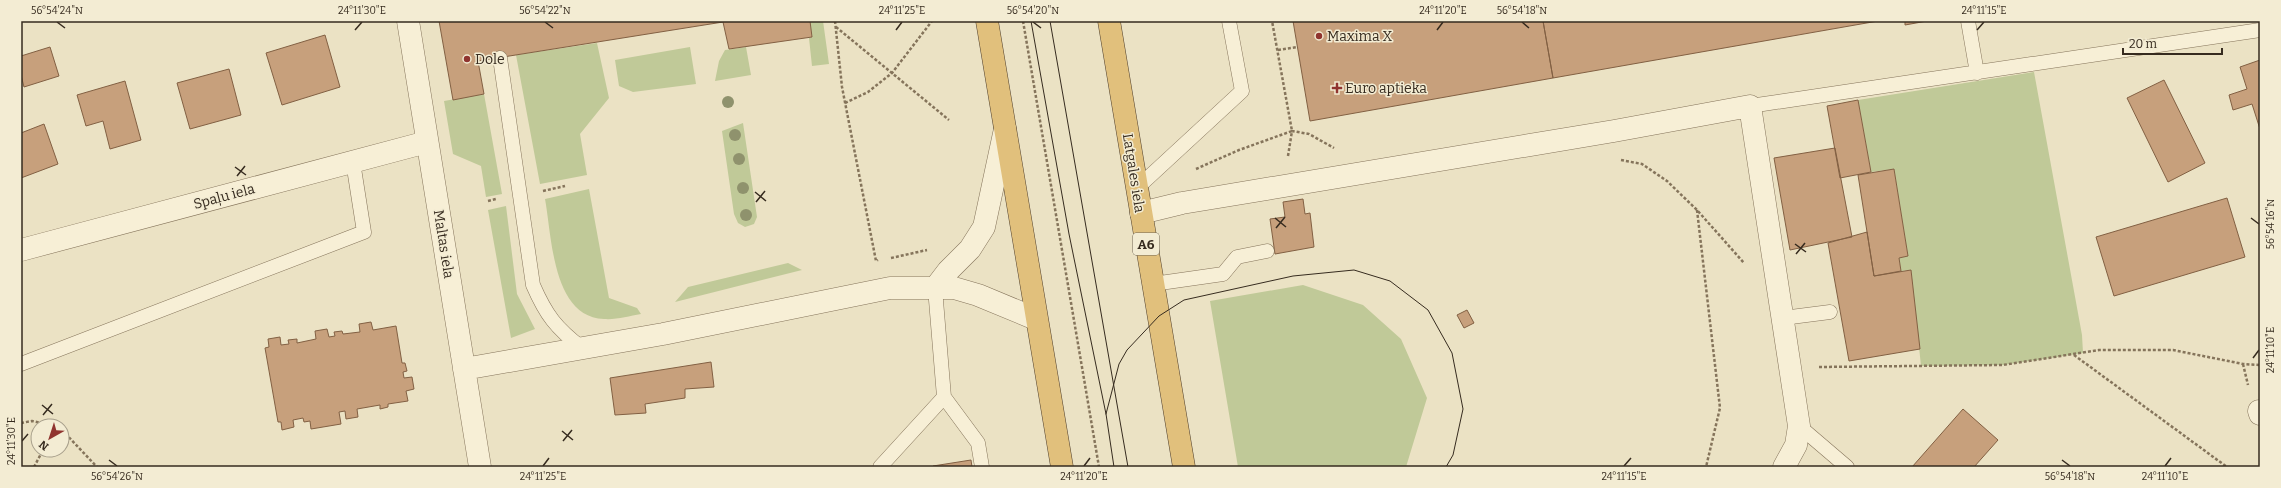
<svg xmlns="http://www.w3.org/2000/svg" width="2281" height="488" viewBox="0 0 2281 488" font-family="Bitter,serif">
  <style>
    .green { fill: #c0c998 }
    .building { fill: #c7a07c; stroke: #826043 }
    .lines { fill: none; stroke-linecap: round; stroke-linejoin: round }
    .service-casing { stroke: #85745b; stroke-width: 15 }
    .minor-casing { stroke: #85745b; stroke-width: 23 }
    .trunk-casing { stroke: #53422f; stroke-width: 23 }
    .path { stroke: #85745b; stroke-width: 2.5; stroke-dasharray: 3 2; stroke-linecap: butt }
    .service { stroke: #f7efd6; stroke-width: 14 }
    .minor { stroke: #f7efd6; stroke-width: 22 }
    .trunk { stroke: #e1c07c; stroke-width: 22 }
    .tram { stroke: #362b1f; stroke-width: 1 }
    .tree { fill: #8f926d }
    .ticks { fill: none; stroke: #362b1f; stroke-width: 1.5 }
    .poi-dot { fill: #90342f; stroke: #f3ecd3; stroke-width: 1.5 }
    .labels { text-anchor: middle; stroke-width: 3; stroke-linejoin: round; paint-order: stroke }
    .shield { fill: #f3ecd3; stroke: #6f6555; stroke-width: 1 }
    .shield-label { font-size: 13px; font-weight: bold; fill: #362b1f }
    .poi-label { font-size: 14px; fill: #362b1f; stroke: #f3ecd3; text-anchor: start }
    .street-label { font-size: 14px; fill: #362b1f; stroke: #f3ecd3 }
    .neatline { fill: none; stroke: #362b1f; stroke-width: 1.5 }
    .ticks-label { font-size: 10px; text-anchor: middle; fill: #362b1f }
  </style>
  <rect width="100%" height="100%" fill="#ebe2c4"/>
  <path class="green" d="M 810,21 L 823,21 L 829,64 L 812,66 L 809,38 L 812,37 Z
    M 597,43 L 609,98 L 580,134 L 587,175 L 540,184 L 516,55 Z
    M 690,47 L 696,84 L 633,92 L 619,86 L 615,60 Z
    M 746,47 L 751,75 L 715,81 L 719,61 L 725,50 Z
    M 2034,72 L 2082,335 L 2083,353 L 2003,365 L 1921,366 L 1911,270 L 1901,271 L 1899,258 L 1908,256 L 1894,169 L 1871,172 L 1858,100 Z
    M 484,94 L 502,194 L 486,197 L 481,166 L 453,154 L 444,101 Z
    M 743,123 L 757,217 L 754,224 L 745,227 L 738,223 L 734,214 L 722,131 Z
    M 589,189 L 609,298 L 637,308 L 641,314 C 629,316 616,320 604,319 C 552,317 552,236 545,199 Z
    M 506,206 L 517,294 L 535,329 L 511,338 L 488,210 Z
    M 788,263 L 802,270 L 675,302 L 688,287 Z
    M 1303,285 L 1363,305 L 1401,339 L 1427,398 L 1406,467 L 1238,467 L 1210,301 Z"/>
  <path class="building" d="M 439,21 L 810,21 L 812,37 L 729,49 L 723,22 L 478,61 L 484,94 L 453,100 Z
    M 1293,21 L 1543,21 L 1553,78 L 1310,121 Z
    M 1543,21 L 1878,21 L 1553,78 Z
    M 1905,21 L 1927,21 L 1905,25 Z
    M 325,35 L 340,87 L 282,105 L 266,53 Z
    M 50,47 L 59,76 L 24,87 L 21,75 L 21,56 Z
    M 2260,60 L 2260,129 L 2252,104 L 2233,110 L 2229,95 L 2247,89 L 2240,67 Z
    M 229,69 L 241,115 L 190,129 L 177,83 Z
    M 2164,80 L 2205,163 L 2168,182 L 2127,98 Z
    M 125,81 L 141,140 L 110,149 L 103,121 L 86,126 L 77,95 Z
    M 1858,100 L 1871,172 L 1840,178 L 1827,106 Z
    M 44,124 L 58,164 L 21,178 L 21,133 Z
    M 1835,148 L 1852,237 L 1790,250 L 1774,158 Z
    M 1894,169 L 1908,256 L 1899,258 L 1901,271 L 1874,276 L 1858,175 Z
    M 2227,198 L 2245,257 L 2114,296 L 2096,237 Z
    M 1303,199 L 1305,214 L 1310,213 L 1314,247 L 1275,254 L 1270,219 L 1285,217 L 1283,202 Z
    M 1867,232 L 1874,276 L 1911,270 L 1920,349 L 1849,361 L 1828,243 Z
    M 1467,310 L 1474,323 L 1464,328 L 1457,315 Z
    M 371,322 L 373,330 L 396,326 L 402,363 L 405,363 L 407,371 L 403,372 L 404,378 L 412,377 L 414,389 L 406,391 L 408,401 L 388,404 L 388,407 L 380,409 L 380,405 L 357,409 L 358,417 L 346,419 L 345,411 L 339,412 L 341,424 L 311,429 L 310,421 L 304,422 L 303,418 L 293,420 L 294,427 L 282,430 L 281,422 L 278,422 L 265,348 L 269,347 L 268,339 L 280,337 L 281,345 L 289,344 L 288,340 L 297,339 L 297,343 L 316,339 L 315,331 L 327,329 L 329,337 L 335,336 L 334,332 L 342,331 L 343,334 L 360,332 L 359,324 Z
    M 711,362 L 714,387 L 685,389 L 685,398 L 645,404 L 646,413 L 615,415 L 610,378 Z
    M 1963,409 L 1998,440 L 1974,467 L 1912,467 Z
    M 971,460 L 972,467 L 933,467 L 933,466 Z"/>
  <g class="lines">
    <defs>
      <path id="service" d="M 1968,21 L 1977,73
        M 500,58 L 533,285 C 546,315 556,328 582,348
        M 1750,106 L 2260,30
        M 1137,188 L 1242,91 L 1229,21
        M 1153,284 L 1223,274 L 1237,257 L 1267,251
        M 935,288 L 944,397 L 978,443 L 982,467
        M 1783,318 L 1830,312
        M 21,364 L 364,232 L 353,162
        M 1799,426 L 1847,467
        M 880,467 L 944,397"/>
      <path id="minor" d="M 408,21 L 480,467
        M 1141,213 L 1182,203 L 1614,131 L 1750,106 L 1799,426 L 1796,445 L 1784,467
        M 21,250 L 427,142
        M 935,288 L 948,271 L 970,249 L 984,227 L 1005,129
        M 464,369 L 663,334 L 890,288 L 954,288 L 978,295 L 1036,319
        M 2259,411 L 2260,414"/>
      <path id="trunk" d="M 987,21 L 1062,467
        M 1109,21 L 1184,467"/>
    </defs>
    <use href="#service" class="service-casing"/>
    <use href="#minor" class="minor-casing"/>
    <use href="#trunk" class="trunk-casing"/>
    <path class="path" d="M 835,21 L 842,87 L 876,261 L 878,260
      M 1023,21 L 1099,467
      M 836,27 L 949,120
      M 1278,50 L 1298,47
      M 845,103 L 868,92 L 892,73 L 932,21
      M 1288,156 L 1292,131 L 1309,134 L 1334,148
      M 1621,160 L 1642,164 L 1667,181 L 1697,210 L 1744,263
      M 1196,169 L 1239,150 L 1292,131 L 1272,21
      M 543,191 L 565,186
      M 488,201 L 496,199
      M 1697,210 L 1720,408 L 1706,467
      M 891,258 L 927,250
      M 2074,355 L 2227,467
      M 2243,364 L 2248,385
      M 1819,367 L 2003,365 L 2099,350 L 2173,350 L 2243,364 L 2260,365
      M 21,423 L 32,421 L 55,426
      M 62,430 L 97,467
      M 34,467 L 43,450"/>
    <use href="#service" class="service"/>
    <use href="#minor" class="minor"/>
    <use href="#trunk" class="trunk"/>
    <path class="tram" d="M 1031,21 L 1069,234 L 1106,414 L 1114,467
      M 1050,21 L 1128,467
      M 1106,414 L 1119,364 L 1127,350 L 1159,316 L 1184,300 L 1293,276 L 1354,270 L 1390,281 L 1428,310 L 1452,353 L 1463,409 L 1453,455 L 1446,467"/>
  </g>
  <g class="tree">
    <circle cx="728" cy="102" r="6"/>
    <circle cx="735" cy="135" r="6"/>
    <circle cx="739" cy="159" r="6"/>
    <circle cx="743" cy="188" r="6"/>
    <circle cx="746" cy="215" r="6"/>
  </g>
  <path class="ticks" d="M 57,22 L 65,28M 545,22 L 553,28M 1033,22 L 1041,28M 1522,22 L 1529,28M 355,30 L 362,22M 896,30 L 902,22M 1437,30 L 1443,22M 1977,30 L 1984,22M 235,167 L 246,175M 237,176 L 245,166M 755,192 L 766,201M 756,202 L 765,191M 1275,218 L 1286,227M 2251,218 L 2259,224M 1276,228 L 1285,217M 1795,244 L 1806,252M 1796,254 L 1805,243M 2253,358 L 2259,350M 42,405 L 53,414M 43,415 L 52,404M 562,431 L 573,440M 22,441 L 28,434M 563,441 L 572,430M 109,460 L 117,466M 2062,460 L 2070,466M 543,466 L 549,458M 1084,466 L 1090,458M 1624,466 L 1631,458M 2165,466 L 2171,458"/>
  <g class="poi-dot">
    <circle cx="1319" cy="36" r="4"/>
    <circle cx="467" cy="59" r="4"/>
    <path d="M1335 82h4v4h4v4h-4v4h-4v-4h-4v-4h4z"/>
  </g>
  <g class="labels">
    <rect class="shield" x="1133" y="233" width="26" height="22" rx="3"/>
    <g class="shield-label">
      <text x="1146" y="249">A6</text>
    </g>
    <g class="poi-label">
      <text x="1327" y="41">Maxima X</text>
      <text x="475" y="64">Dole</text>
      <text x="1345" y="93">Euro aptieka</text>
    </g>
    <g class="street-label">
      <text transform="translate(1134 173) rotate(81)" y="5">Latgales iela</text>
      <text transform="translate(224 196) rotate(-15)" y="5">Spaļu iela</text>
      <text transform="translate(444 244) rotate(81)" y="5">Maltas iela</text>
    </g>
  </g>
  <rect width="2281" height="488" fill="none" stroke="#f3ecd3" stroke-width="44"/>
  <g transform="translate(50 438) rotate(219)"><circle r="19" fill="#f3ecd3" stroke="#a79f8b"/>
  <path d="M0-3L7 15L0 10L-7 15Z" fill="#90342f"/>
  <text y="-6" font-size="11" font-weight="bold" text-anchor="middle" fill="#362b1f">N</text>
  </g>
  <path d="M2123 48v6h99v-6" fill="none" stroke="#362b1f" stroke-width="2"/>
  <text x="2129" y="48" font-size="12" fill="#362b1f" stroke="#f3ecd3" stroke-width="3" paint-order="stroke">20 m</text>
  <rect x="22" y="22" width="2237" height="444" class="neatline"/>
  <g class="ticks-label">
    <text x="57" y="14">56°54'24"N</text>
    <text x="362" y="14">24°11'30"E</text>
    <text x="545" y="14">56°54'22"N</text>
    <text x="902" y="14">24°11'25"E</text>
    <text x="1033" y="14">56°54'20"N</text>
    <text x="1443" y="14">24°11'20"E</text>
    <text x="1522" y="14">56°54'18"N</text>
    <text x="1984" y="14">24°11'15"E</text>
    <text transform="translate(2270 224) rotate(-90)" y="4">56°54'16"N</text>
    <text transform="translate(2270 350) rotate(-90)" y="4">24°11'10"E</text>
    <text transform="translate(11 441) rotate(-90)" y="4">24°11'30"E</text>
    <text x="117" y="480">56°54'26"N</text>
    <text x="543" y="480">24°11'25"E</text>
    <text x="1084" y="480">24°11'20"E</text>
    <text x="1624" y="480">24°11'15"E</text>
    <text x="2070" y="480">56°54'18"N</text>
    <text x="2165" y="480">24°11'10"E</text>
  </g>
</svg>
